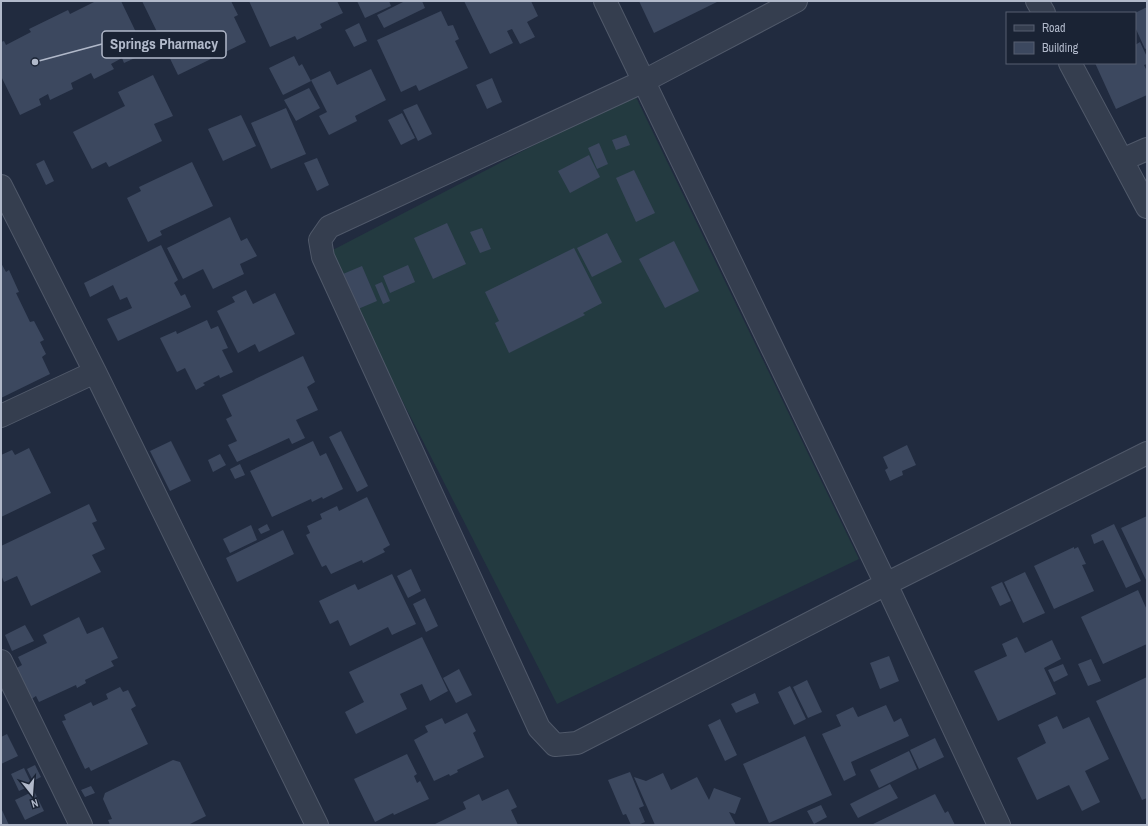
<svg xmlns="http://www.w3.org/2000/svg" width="1148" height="826" viewBox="0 0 1148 826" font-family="'Archivo Narrow',sans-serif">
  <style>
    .pitch { fill: #233a40 }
    .building { fill: #3c485f }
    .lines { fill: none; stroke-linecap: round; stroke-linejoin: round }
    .minor-casing { stroke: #50596a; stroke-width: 24 }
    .minor { stroke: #353e4f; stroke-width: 22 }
    .leader { fill: none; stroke: #b1b9ca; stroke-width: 1.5 }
    .callout-dot { fill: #b1b9ca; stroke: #1a2334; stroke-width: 1.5 }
    .callout { fill: #1a2334; stroke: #b1b9ca; stroke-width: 1.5 }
    .callout-label { font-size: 15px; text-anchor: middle; font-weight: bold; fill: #b1b9ca }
  </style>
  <rect width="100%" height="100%" fill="#212b3f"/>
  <path class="pitch" d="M 634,93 L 859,559 L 557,704 L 327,253 Z"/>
  <path class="building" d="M 96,1 L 121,1 L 146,53 L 124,63 L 122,58 L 111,64 L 114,69 L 94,79 L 91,73 L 71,83 L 73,89 L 50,100 L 48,94 L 39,99 L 41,105 L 20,115 L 1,76 L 1,42 L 4,41 L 6,45 L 31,32 L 29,29 L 68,10 L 70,14 Z
    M 142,1 L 231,1 L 238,15 L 234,17 L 246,42 L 178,75 Z
    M 249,1 L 337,1 L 343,13 L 320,24 L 322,28 L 297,40 L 295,36 L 270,47 Z
    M 357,1 L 389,1 L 391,6 L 365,18 Z
    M 405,1 L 422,1 L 425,8 L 384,28 L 377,15 Z
    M 464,1 L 531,1 L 538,16 L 527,22 L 535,37 L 520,44 L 512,29 L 507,31 L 513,43 L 490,54 Z
    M 639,1 L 719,1 L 654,33 Z
    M 1147,7 L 1147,48 L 1145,49 L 1135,27 L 1135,13 Z
    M 441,11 L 448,26 L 453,25 L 459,39 L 455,41 L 468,68 L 419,91 L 416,85 L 401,92 L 377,40 Z
    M 359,23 L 367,41 L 354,47 L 345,30 Z
    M 1140,42 L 1147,57 L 1147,64 L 1144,65 L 1147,71 L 1147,95 L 1116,109 L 1095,63 L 1135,63 L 1135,45 Z
    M 294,56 L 299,66 L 302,64 L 311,81 L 283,95 L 269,68 Z
    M 371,69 L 386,100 L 355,116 L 357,121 L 329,135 L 319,116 L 327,112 L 311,80 L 330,71 L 337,85 Z
    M 153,75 L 173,116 L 154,124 L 162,141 L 109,167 L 106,162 L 92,169 L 73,132 L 125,106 L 118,92 Z
    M 492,78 L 502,102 L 487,109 L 476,85 Z
    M 309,88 L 320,108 L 296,121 L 284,100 Z
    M 417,104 L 432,134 L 418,141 L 403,110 Z
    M 286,108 L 306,154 L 271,169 L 251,123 Z
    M 402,113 L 415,138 L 401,145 L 388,120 Z
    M 241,115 L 256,146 L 223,161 L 208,129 Z
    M 626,135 L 630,145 L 616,150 L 612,140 Z
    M 599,143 L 608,164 L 597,169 L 588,148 Z
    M 589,155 L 600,177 L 570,193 L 558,171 Z
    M 317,158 L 329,185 L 317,191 L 304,163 Z
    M 44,160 L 54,181 L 46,185 L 36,164 Z
    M 192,162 L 213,206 L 160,231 L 162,235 L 148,242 L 127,198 L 141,191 L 139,187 Z
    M 634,170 L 655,213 L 636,222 L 616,178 Z
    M 230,217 L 241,241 L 247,238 L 257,256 L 240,264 L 244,274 L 213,289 L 203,269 L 183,279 L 167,248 Z
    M 447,223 L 466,264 L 433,279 L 414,238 Z
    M 482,228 L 491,249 L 480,253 L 470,232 Z
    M 607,233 L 622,262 L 592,277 L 577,248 Z
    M 674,241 L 699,291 L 665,308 L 639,259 Z
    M 161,245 L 178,280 L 174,283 L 181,296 L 185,294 L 191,307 L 118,341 L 107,319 L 132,308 L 127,297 L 120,300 L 113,285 L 90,297 L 84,283 Z
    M 574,248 L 602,303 L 583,313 L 585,315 L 509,353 L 495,323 L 499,321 L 485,292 Z
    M 1,263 L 6,272 L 9,270 L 19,292 L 16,293 L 30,322 L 34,321 L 44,340 L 40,342 L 46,354 L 42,357 L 50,374 L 1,398 Z
    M 408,265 L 415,282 L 390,293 L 383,276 Z
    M 362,266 L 377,301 L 358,309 L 343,274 Z
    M 382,282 L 390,301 L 383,304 L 375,285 Z
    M 246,290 L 253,304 L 275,293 L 295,334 L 259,352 L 255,344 L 238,353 L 217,311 L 235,302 L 232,297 Z
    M 207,320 L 211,329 L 218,326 L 228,348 L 222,350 L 233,372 L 220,378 L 219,375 L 203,383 L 205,385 L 196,390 L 185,368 L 177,372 L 160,338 L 176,331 L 177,334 Z
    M 303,356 L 315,382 L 307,387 L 318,410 L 296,420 L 305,438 L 292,444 L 289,438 L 237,462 L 228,445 L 237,441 L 226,419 L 232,416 L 222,395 Z
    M 341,431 L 368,486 L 357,492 L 329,437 Z
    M 171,441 L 191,481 L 170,491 L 150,451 Z
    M 313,441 L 320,456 L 326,453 L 343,489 L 323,499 L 322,497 L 312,502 L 311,499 L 272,517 L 250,471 Z
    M 907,445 L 916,465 L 902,471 L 903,475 L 890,481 L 885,470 L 888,468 L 883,457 Z
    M 29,448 L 51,493 L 1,517 L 1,455 L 12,450 L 15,455 Z
    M 220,454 L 226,465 L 213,472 L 208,460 Z
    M 240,464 L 245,475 L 235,479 L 230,469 Z
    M 367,497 L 390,545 L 383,549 L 385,552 L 363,563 L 362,560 L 331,574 L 326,565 L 322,567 L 306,535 L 310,533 L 307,526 L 322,519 L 320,514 L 337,506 L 339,511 Z
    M 89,504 L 97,521 L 92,523 L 105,549 L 92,555 L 101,572 L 31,606 L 17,576 L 4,582 L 1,575 L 1,546 Z
    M 1147,516 L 1147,582 L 1121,528 Z
    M 267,524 L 270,530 L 261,534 L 258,529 Z
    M 1114,524 L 1141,581 L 1126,588 L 1103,540 L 1094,544 L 1091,535 Z
    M 251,525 L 257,540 L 230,553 L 223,539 Z
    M 283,530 L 294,554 L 237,582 L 226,558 Z
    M 1074,547 L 1074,549 L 1078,547 L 1086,564 L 1082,565 L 1094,591 L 1054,609 L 1034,566 Z
    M 411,569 L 421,591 L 408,598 L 397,576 Z
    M 1025,572 L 1045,613 L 1023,623 L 1004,582 Z
    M 392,574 L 416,624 L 392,635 L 388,627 L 350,646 L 338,620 L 330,624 L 319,601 L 355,584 L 358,590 Z
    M 1002,582 L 1011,601 L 1000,606 L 991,587 Z
    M 1138,590 L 1147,610 L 1147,644 L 1103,664 L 1081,617 Z
    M 425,598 L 438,626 L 426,632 L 413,604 Z
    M 79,617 L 87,634 L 103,627 L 118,658 L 111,661 L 114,666 L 85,680 L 86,683 L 77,688 L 76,685 L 39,702 L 36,696 L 30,700 L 15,669 L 22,665 L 18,657 L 47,643 L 43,635 Z
    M 25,625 L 34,641 L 12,651 L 5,635 Z
    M 422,637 L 448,691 L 430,701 L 422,684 L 400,694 L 407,709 L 356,734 L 345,712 L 364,702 L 349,672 Z
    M 1017,637 L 1025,653 L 1052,640 L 1061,659 L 1044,668 L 1056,694 L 998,721 L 974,671 L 1007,656 L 1002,644 Z
    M 889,656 L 899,681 L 880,689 L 870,663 Z
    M 1091,659 L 1101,681 L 1088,686 L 1078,664 Z
    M 1063,664 L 1068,675 L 1054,682 L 1048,670 Z
    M 459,669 L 472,695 L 456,703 L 443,678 Z
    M 1147,677 L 1147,798 L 1142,800 L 1096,701 Z
    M 807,680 L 822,712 L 808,718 L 793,687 Z
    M 790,686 L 806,719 L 794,725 L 778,692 Z
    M 120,687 L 123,692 L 128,690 L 136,706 L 131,709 L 148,744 L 91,771 L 89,767 L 85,769 L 62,721 L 66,720 L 64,715 L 91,702 L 93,706 L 108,699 L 106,694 Z
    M 755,693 L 759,703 L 736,713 L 731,704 Z
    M 886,705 L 894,722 L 901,718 L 909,736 L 851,762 L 856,775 L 844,781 L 822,734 L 841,726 L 836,715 L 853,707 L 858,717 Z
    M 467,713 L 476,731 L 473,733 L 484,757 L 457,770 L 458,772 L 450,776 L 449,774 L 434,781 L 414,740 L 428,732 L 425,726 L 442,718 L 445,724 Z
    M 1057,716 L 1063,729 L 1089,717 L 1109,759 L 1085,771 L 1100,802 L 1082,811 L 1069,785 L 1037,800 L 1017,758 L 1046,743 L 1038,725 Z
    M 720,719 L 737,755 L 725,761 L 708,725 Z
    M 7,734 L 18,756 L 1,764 L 1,737 Z
    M 805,736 L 832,795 L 769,823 L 743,764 Z
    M 935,738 L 944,757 L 919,769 L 910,750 Z
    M 909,751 L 917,769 L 879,788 L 870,770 Z
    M 407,754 L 417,774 L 414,776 L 417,783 L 420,781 L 429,799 L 394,815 L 393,813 L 375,822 L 354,779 Z
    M 173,760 L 180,762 L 206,816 L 188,825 L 110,825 L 108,820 L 112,819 L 103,799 L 105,793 Z
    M 35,765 L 41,777 L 33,781 L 27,769 Z
    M 24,768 L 32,785 L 19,791 L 11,774 Z
    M 630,772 L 644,806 L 639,808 L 645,822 L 638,825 L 631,825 L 626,814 L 623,815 L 608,780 Z
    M 663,773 L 671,790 L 697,777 L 709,800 L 714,788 L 741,798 L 735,814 L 729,812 L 736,825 L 655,825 L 634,777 L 646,781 Z
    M 890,784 L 898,798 L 858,818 L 850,804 Z
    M 91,786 L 95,793 L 85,797 L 81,790 Z
    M 508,789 L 517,807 L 511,810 L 518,825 L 433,825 L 466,809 L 463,802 L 479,794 L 482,801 Z
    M 34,791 L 44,811 L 25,820 L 15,800 Z
    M 935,794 L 945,813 L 948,811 L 955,825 L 871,825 Z
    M 821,805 L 827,817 L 814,824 L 807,811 Z
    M 1,808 L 9,825 L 1,825 Z"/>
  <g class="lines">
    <defs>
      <path id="minor" d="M 605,1 L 886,584 L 999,825
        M 796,1 L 644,81 L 329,227 L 320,240 L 323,257 L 539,728 L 555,745 L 577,743 L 886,584 L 1147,453
        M 1037,1 L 1044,13
        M 1070,63 L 1147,207
        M 1122,160 L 1147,149
        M 1,186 L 95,372 L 317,825
        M 1,416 L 95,372
        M 1,661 L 81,825"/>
    </defs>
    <use href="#minor" class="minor-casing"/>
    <use href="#minor" class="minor"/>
  </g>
  <path class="leader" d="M35 62L102 44"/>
  <circle class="callout-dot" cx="35" cy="62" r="4"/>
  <rect class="callout" x="102" y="31" width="124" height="27" rx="4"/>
  <g class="callout-label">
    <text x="164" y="49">Springs Pharmacy</text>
  </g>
  <rect width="1148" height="826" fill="none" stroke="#b1b9ca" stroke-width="4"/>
  <rect x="1006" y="12" width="130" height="52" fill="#1a2334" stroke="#565f70"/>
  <rect x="1014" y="25" width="20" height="6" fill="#353e4f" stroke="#565f70"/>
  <text x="1042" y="32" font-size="12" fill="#b1b9ca">Road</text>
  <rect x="1014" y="42" width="20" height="12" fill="#3c485f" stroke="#565f70"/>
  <text x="1042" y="52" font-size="12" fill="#b1b9ca">Building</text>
  <g transform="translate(32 794) rotate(163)" stroke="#1a2334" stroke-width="3" paint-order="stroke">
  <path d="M0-3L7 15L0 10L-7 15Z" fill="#b1b9ca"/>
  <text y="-6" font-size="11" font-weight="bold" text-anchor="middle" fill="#b1b9ca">N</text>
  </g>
</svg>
